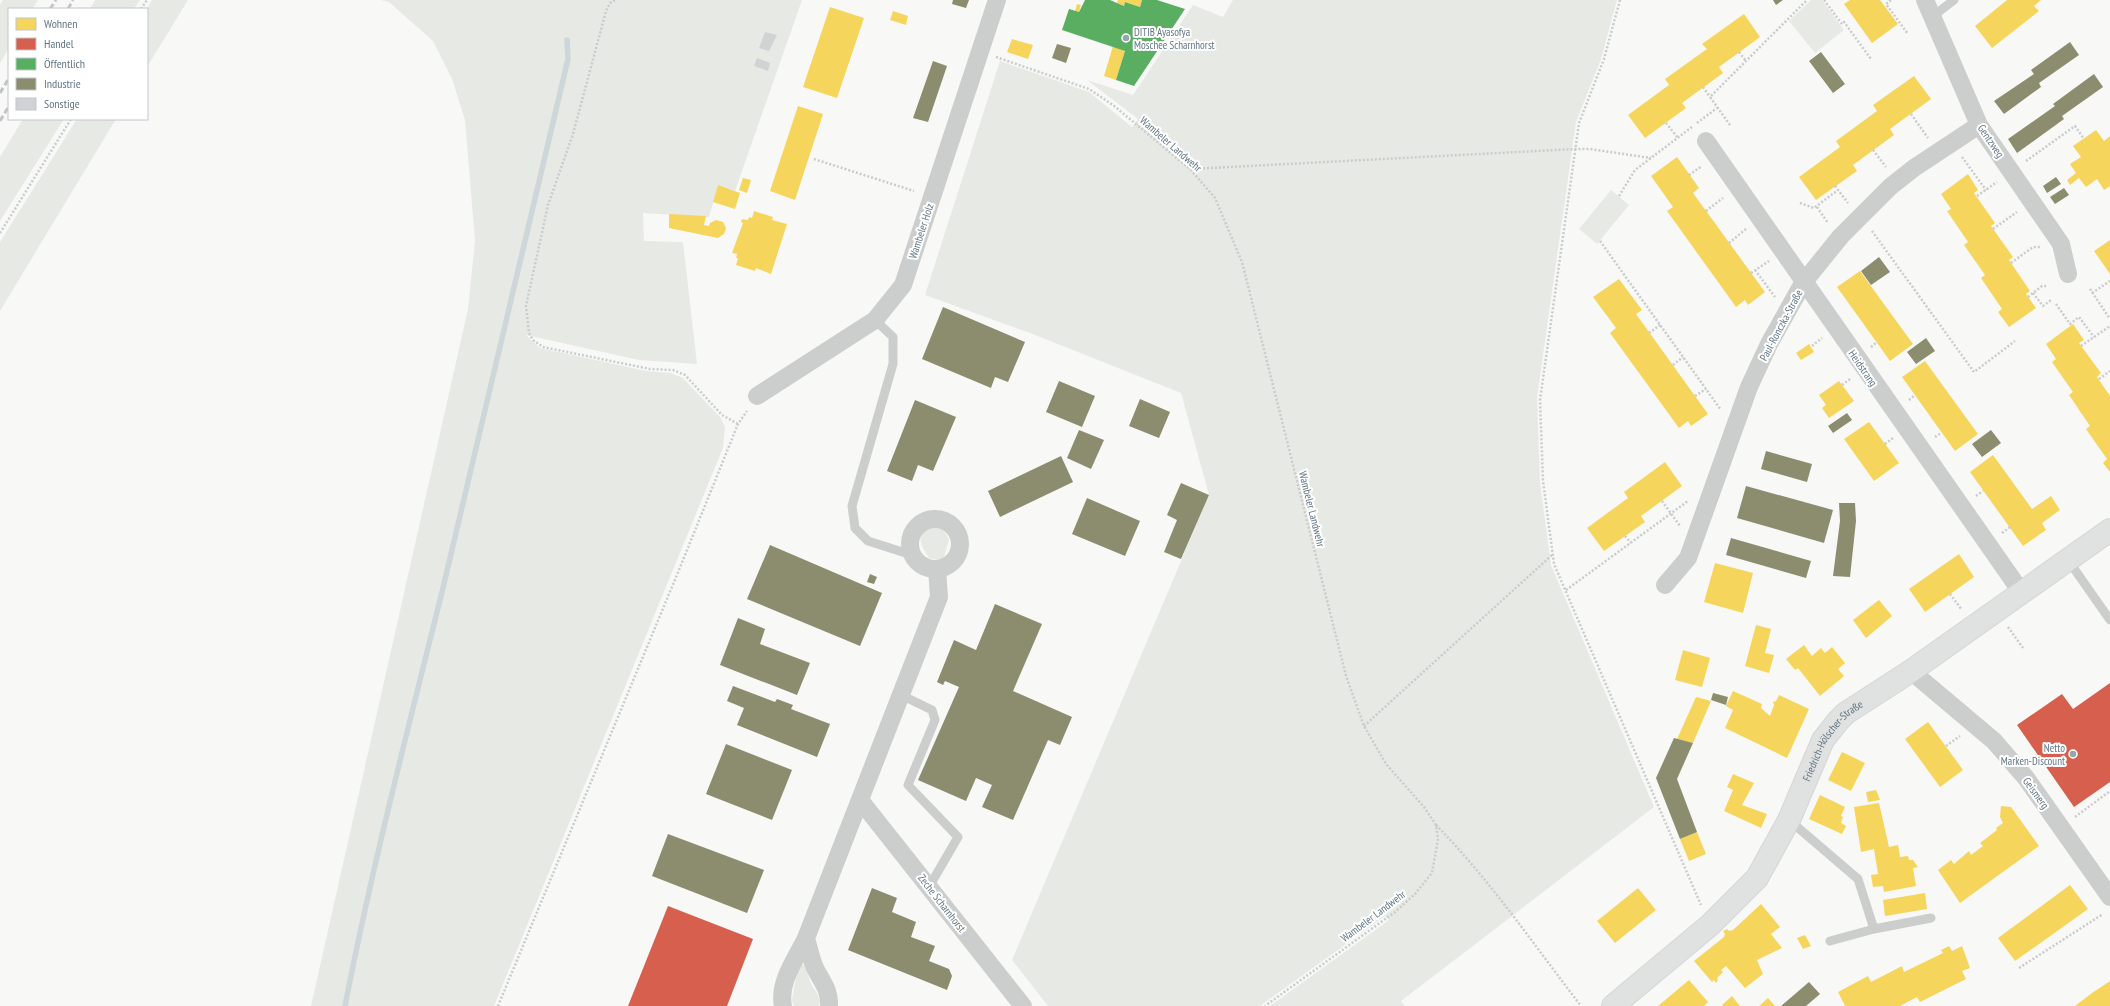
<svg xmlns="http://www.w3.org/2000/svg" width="2110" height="1006" viewBox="0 0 2110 1006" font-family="'PT Sans Narrow',sans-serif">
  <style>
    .green { fill: #e7eae4 }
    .homes { fill: #f6d55c }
    .shops { fill: #d6604d }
    .public { fill: #5aae61 }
    .industry { fill: #8c8c6e }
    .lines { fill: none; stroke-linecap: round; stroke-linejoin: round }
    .stream { stroke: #cdd6d9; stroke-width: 5.5 }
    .building { fill: #d0d2d3 }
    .secondary-casing { stroke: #d5d6d7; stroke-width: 24 }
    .path { stroke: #cacbcc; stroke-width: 2.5; stroke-dasharray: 2 2; stroke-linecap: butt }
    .lane { stroke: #cccece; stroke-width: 9 }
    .street { stroke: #cccece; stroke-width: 18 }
    .secondary { stroke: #e0e1e1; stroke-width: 22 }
    .rail { stroke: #c2c4c5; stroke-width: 3; stroke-dasharray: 6 3; stroke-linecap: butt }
    .poi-dot { fill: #96a4ac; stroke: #fff; stroke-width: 1.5 }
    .labels { text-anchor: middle; stroke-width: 4; stroke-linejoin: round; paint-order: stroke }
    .poi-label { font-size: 11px; fill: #617684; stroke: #fff; text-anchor: start }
    .street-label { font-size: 11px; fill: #617684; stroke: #fff }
  </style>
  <rect width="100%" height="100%" fill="#f8f8f7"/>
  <path class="green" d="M 3,0 L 38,0 L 32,9 L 9,9 L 9,48 L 0,63 L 0,5 Z
    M 95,0 L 140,0 L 134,9 L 90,9 Z
    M 152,0 L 188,0 L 147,67 L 147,9 Z
    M 381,0 L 802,0 L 735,191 L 718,186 L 709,217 L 643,213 L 644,241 L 683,242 L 697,364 L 639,360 L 526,335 L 540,348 L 646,371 L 671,373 L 683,378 L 720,417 L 725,427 L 723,448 L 494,1006 L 311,1006 L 468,309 L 475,241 L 465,120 L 452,79 L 433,41 L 389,2 Z
    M 1233,0 L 1617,0 L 1601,59 L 1576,122 L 1537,398 L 1540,482 L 1551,565 L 1654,807 L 1401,1001 L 1405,1006 L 1270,1006 L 1389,920 L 1385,916 L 1260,1006 L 1048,1006 L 1012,960 L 1209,495 L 1181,393 L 1030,333 L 925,295 L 1000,61 L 1089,92 L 1132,127 L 1138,119 L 1087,80 L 1133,95 L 1193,5 L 1223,17 Z
    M 1811,0 L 1822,0 L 1844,30 L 1815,53 L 1789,21 Z
    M 23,119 L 64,119 L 0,221 L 0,157 Z
    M 77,119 L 116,119 L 0,311 L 0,242 Z
    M 1611,190 L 1629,205 L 1597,244 L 1579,229 Z
    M 933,526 L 943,529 L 949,539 L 943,561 L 929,558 C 920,544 914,535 933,526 Z
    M 802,964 L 805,966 L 811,984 L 817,993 L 820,1000 L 819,1006 L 794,1006 L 792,1000 L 798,966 Z"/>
  <path class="homes" d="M 1118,0 L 1142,0 L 1140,7 L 1125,2 L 1124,6 L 1122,5 L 1117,3 Z
    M 1850,0 L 1880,0 L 1898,24 L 1872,43 L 1844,4 Z
    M 2007,0 L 2041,0 L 2034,6 L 2039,11 L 1992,48 L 1975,26 Z
    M 1077,4 L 1081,5 L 1079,12 L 1075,11 Z
    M 830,7 L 864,18 L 837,98 L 803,87 Z
    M 893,11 L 908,16 L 906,25 L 890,20 Z
    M 1744,14 L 1760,37 L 1719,67 L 1723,73 L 1682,103 L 1686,108 L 1645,138 L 1628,115 L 1669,85 L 1665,79 L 1707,49 L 1702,44 Z
    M 1012,39 L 1033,45 L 1028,59 L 1007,52 Z
    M 1113,46 L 1125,51 L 1116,80 L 1104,76 Z
    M 1914,76 L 1931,99 L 1890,129 L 1894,135 L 1853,165 L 1857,171 L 1816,200 L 1799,177 L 1840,147 L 1836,141 L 1877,111 L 1873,105 Z
    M 798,106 L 823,114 L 795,200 L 770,191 Z
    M 2096,130 L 2104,141 L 2110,136 L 2110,186 L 2104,190 L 2097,179 L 2086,187 L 2079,178 L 2070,185 L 2067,180 L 2076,173 L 2070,164 L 2081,157 L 2073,146 Z
    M 1677,157 L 1699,188 L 1693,193 L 1765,292 L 1748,305 L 1745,300 L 1736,307 L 1667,211 L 1673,207 L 1651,176 Z
    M 1968,174 L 1978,190 L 1974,193 L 1995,223 L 1991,226 L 2013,257 L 2009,260 L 2030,291 L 2026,294 L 2036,308 L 2009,327 L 1998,312 L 2002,309 L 1981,278 L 1985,275 L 1964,245 L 1968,242 L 1947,211 L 1951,209 L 1941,194 Z
    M 743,178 L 751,180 L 747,193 L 739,190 Z
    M 718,185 L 740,193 L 735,209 L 713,202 Z
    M 754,211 L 773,217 L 772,220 L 787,224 L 771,274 L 756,268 L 755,271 L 736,265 L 738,258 L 736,258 L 737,254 L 732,253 L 743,223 L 741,222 L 742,219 L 748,220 L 749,217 L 752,218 Z
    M 669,214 L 706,216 L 704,225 L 709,226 L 710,223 L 716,220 L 723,222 L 726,228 L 724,234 L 718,238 L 669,228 Z
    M 2110,240 L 2110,274 L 2094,251 Z
    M 1860,271 L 1913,344 L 1890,361 L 1837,287 Z
    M 1619,279 L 1642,310 L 1636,314 L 1708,414 L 1691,426 L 1688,421 L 1679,428 L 1610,333 L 1616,328 L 1593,297 Z
    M 2073,324 L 2084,340 L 2079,343 L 2101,373 L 2097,377 L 2110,396 L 2110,472 L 2103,463 L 2107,459 L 2086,429 L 2090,426 L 2069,395 L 2073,392 L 2052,362 L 2056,359 L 2046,344 Z
    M 1809,344 L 1814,352 L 1801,360 L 1796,353 Z
    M 1925,361 L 1978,434 L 1955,451 L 1902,377 Z
    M 1839,381 L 1854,401 L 1829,418 L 1822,408 L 1826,405 L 1819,395 Z
    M 1869,422 L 1899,463 L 1874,481 L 1844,439 Z
    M 1993,455 L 2032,509 L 2051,496 L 2060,510 L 2042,523 L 2046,530 L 2023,546 L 1970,472 Z
    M 1665,462 L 1682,486 L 1641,516 L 1645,522 L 1604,551 L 1587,528 L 1628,498 L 1624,492 Z
    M 1959,554 L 1974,577 L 1925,612 L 1909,589 Z
    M 1715,563 L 1753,573 L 1743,613 L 1704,602 Z
    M 1879,600 L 1892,616 L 1866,638 L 1853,620 Z
    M 1756,625 L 1771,629 L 1765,653 L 1774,655 L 1769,673 L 1745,666 Z
    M 1804,645 L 1812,656 L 1821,648 L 1825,653 L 1832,647 L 1845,663 L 1838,669 L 1844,676 L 1820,696 L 1798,668 L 1795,670 L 1786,659 Z
    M 1683,650 L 1710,658 L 1702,687 L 1675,680 Z
    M 1733,691 L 1762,704 L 1761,708 L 1770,716 L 1774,705 L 1773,702 L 1776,701 L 1779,695 L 1809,709 L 1787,758 L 1725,728 L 1733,710 L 1726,706 Z
    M 1696,697 L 1711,701 L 1693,743 L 1677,739 Z
    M 1928,722 L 1963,770 L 1940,787 L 1905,739 Z
    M 1842,752 L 1865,763 L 1851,791 L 1828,780 Z
    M 1733,774 L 1754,783 L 1742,805 L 1767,814 L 1761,828 L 1724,811 L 1733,790 L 1727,787 Z
    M 1876,790 L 1880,800 L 1868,802 L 1866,792 Z
    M 1820,795 L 1845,807 L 1841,816 L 1843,817 L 1841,823 L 1846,826 L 1842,834 L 1809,819 Z
    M 1879,803 L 1889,847 L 1898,845 L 1900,857 L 1908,856 L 1909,860 L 1913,860 L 1918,867 L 1913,868 L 1916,886 L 1884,892 L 1883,886 L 1873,887 L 1871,875 L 1878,874 L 1874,849 L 1861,852 L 1854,807 Z
    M 2001,806 L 2011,807 L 2039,846 L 1960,903 L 1938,870 L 1951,860 L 1954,864 L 1969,851 L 1971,855 L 1983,846 L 1980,843 L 1997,830 L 1996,828 L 2003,823 L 2000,817 Z
    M 1697,832 L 1706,854 L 1689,861 L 1680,839 Z
    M 2070,885 L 2088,909 L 2015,961 L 1998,938 Z
    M 1638,888 L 1656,910 L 1615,943 L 1597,921 Z
    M 1925,893 L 1927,909 L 1885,916 L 1883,900 Z
    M 1761,904 L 1780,927 L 1771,934 L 1782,948 L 1757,960 L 1763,974 L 1745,988 L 1726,966 L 1721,970 L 1723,972 L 1717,978 L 1718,980 L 1716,983 L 1714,980 L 1712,982 L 1694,961 L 1724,937 L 1725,934 L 1723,931 L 1727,929 L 1729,931 L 1733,930 Z
    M 1805,935 L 1811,946 L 1803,949 L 1797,938 Z
    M 1949,946 L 1952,951 L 1962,946 L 1970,968 L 1962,971 L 1966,979 L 1920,1002 L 1917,997 L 1900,1006 L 1845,1006 L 1838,992 L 1868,976 L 1871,982 L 1902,966 L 1904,972 L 1943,953 L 1941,950 Z
    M 1689,980 L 1708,1002 L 1704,1006 L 1658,1006 Z
    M 2110,981 L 2110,1006 L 2075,1006 L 2092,993 Z
    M 1732,996 L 1740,1006 L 1723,1006 L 1722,1005 Z
    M 1768,998 L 1775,1006 L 1759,1006 Z"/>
  <path class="shops" d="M 2110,683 L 2110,782 L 2074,807 L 2017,725 L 2062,694 L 2073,709 Z
    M 668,906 L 753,939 L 727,1006 L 628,1006 Z"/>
  <path class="public" d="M 1085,0 L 1110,0 L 1124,6 L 1125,2 L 1140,7 L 1142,0 L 1157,0 L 1185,9 L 1134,86 L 1116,80 L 1125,51 L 1062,30 L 1069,9 L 1079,12 Z"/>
  <path class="industry" d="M 953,0 L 969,0 L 966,8 L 952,4 Z
    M 1773,0 L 1783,0 L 1776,5 Z
    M 2070,42 L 2079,55 L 2039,83 L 2041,87 L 2004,114 L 1994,101 L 2034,74 L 2031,70 Z
    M 1057,44 L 1071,48 L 1066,63 L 1052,58 Z
    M 1821,52 L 1845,84 L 1833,93 L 1809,61 Z
    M 933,61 L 947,66 L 928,122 L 913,118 Z
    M 2094,74 L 2103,87 L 2062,116 L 2064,119 L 2017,153 L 2008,139 L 2055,106 L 2053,104 Z
    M 2056,177 L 2061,184 L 2047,193 L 2043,186 Z
    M 2064,188 L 2069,195 L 2055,204 L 2050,197 Z
    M 1879,257 L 1890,272 L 1871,285 L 1861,271 Z
    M 943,307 L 1025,342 L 1008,382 L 995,377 L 991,388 L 922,359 Z
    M 1926,338 L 1935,351 L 1916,364 L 1907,352 Z
    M 1059,381 L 1095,396 L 1082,427 L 1046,412 Z
    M 1140,399 L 1170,412 L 1159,438 L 1129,426 Z
    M 915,400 L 956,417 L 933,471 L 918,465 L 912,481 L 887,471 Z
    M 1847,413 L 1852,420 L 1833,433 L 1828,426 Z
    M 1079,430 L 1104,440 L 1091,469 L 1067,458 Z
    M 1991,430 L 2001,443 L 1982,457 L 1972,444 Z
    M 1766,451 L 1812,464 L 1807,482 L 1761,469 Z
    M 1061,456 L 1073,482 L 1000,517 L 988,491 Z
    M 1181,483 L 1209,495 L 1181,559 L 1164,552 L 1177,520 L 1167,515 Z
    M 1746,486 L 1833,510 L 1824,543 L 1737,518 Z
    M 1087,498 L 1140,521 L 1125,556 L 1072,534 Z
    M 1839,503 L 1855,503 L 1856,521 L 1850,577 L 1833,576 L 1840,521 Z
    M 1731,538 L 1811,561 L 1806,578 L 1726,555 Z
    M 770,545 L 882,593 L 860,646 L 747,599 Z
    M 870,574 L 877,577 L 874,584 L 867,582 Z
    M 995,604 L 1042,624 L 1013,691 L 1072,717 L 1060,745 L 1048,740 L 1013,820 L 982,807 L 992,785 L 976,778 L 966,801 L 918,780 L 959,687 L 945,681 L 943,685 L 937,682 L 954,640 L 976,650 Z
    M 738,618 L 765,629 L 760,644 L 810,663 L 797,695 L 720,665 Z
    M 733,686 L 775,702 L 777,699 L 793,705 L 791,709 L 830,724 L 817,757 L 737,725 L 744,708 L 727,701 Z
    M 1713,693 L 1728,697 L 1726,705 L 1711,700 Z
    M 1674,738 L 1693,743 L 1677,779 L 1697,832 L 1680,839 L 1656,778 Z
    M 726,744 L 792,770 L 772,820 L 706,794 Z
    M 668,834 L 764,870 L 747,913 L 652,876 Z
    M 872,888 L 897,898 L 892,912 L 916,922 L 911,937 L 935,946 L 929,961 L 949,969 L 952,976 L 947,990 L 848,950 Z
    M 1809,982 L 1820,994 L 1806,1006 L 1781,1006 Z"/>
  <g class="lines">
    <path class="stream" d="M 345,1006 C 372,867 408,729 442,592 C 485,414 527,236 568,59 L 567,40"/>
  </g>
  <path class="building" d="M 765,32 L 777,35 L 769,51 L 759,48 Z
    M 757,58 L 770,63 L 768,71 L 754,66 Z"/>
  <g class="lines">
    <defs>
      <g id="secondary">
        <path id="s1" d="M 1613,1006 L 1710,925 L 1757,878 L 1789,820 L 1823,740 L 1838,721 L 1846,713 L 1911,671 L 2110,530"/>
      </g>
    </defs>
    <use href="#secondary" class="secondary-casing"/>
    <path class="path" d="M 615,0 L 610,3 L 606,11 L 573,134 L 548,205 L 526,306 L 529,333 L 533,340 L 543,347 L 650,369 L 673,370 L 685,375 L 722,415 L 738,424
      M 1620,0 L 1604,59 L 1579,123 L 1540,400 L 1543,481 L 1554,564 L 1701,905
      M 1824,0 L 1842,24 L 1844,22 L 1871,59
      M 1891,0 L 1886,4 L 1908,34
      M 141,9 L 147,0
      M 1739,52 L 1746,61
      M 996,57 L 1089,89 L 1113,105 L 1190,169 L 1215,198 L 1242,262 L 1346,676 L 1364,726 L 1386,764 L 1424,807 L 1436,825 L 1438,839 L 1432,873 L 1415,894 L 1395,912 L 1265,1006
      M 1703,87 L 1710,97
      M 1911,114 L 1928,138
      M 1666,123 L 1678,138
      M 1697,123 L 1717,108
      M 1730,125 L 1710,97 L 1807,0
      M 1873,150 L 1886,167
      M 1962,157 L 1986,190
      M 814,159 L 914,191
      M 2026,161 L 2075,126 L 2084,139
      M 1191,169 L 1575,149 L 1590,149 L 1651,158
      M 1689,175 L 1702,166
      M 1835,186 L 1848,203
      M 1619,196 L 1635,170 L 1692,127
      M 1977,196 L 1997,182
      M 1800,203 L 1814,208 L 1838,190
      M 1817,207 L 1828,223
      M 1706,211 L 1723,198
      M 1993,229 L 2017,212
      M 1872,231 L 1974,372 L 2015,341
      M 0,233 L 71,119
      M 1600,241 L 1721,410
      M 1729,243 L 1746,229
      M 2011,263 L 2033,247 L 2040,247
      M 1755,270 L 1775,297
      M 1751,273 L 1769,261
      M 2090,289 L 2110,319
      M 2033,293 L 2043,306 L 2051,300
      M 2092,293 L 2110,281
      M 2028,297 L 2042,286 L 2046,286
      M 2056,304 L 2070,324 L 2079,317 L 2094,337
      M 1649,333 L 1660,325
      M 1812,346 L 1822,338
      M 2081,346 L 2110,326
      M 1871,347 L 1877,342
      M 1673,365 L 1683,357
      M 2099,379 L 2110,371
      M 1842,385 L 1850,379
      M 1695,396 L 1706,389
      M 1909,400 L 1915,395
      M 1935,437 L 1941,433
      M 1885,444 L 1893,438
      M 1976,496 L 1983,491
      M 1662,501 L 1680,526
      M 2002,533 L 2010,527
      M 1625,536 L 1631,543
      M 1566,590 L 1688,501
      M 1950,594 L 1962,610
      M 2008,627 L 2023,648
      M 1364,726 L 1552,555
      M 1946,746 L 1960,736
      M 2075,817 L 2110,791
      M 1436,825 C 1490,880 1534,945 1581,1006
      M 2019,968 L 2103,914
      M 498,1006 L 679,570 L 738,424 L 747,411"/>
    <path class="lane" d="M 1932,17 L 1954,0
      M 875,320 L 893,337 L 893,364 L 852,506 L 855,528 L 868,541 L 912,555
      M 2068,560 L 2110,620
      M 901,695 L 932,710 L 935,720 L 908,785 L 958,837 L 929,887
      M 1789,820 L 1858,879 L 1874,929 L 1931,918
      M 1830,941 L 1874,929"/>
    <path class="street" d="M 1925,0 L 1979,125 L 2061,244 L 2068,274
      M 1706,141 L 2022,593
      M 757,396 L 875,320 L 903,285 L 997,0
      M910 544a25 25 0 1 1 50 0a25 25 0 1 1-50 0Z
      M 1665,585 L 1688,558 L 1749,387 L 1769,344 L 1803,283 L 1841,236 L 1890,187 L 1914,168 L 1979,125
      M 1911,671 L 1994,741 L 2026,778 L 2110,897
      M 860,800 L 1023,1006
      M 806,938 C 809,948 811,959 815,968 C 822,982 830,990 829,1006
      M 783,1006 C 778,982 796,959 806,938 L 939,597 L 937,569"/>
    <use href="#secondary" class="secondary"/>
    <path class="rail" d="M 50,9 L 56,0
      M 68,9 L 73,0
      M 0,93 L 9,78
      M 0,121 L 9,106"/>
  </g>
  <g class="poi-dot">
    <circle cx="1126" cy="38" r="4"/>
    <circle cx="2073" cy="754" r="4"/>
  </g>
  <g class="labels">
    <g class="poi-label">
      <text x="1134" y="36">DITIB Ayasofya<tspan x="1134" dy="13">Moschee Scharnhorst</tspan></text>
      <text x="2065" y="752" text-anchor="end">Netto<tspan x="2065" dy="13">Marken-Discount</tspan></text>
    </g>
    <g class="street-label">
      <text transform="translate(1991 141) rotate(56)" y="4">Gentzweg</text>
      <text transform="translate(1171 144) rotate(41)" y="4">Wambeler Landwehr</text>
      <text transform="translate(921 231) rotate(-72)" y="4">Wambeler Holz</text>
      <text transform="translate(1781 325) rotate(-62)" y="4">Paul-Ronczka-Straße</text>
      <text transform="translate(1863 368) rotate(55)" y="4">Heidstrang</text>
      <text transform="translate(1312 509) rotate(76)" y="4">Wambeler Landwehr</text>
      <text dy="4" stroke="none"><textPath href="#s1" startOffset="351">Friedrich-Hölscher-Straße</textPath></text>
      <text transform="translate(2036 793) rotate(54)" y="4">Geismerg</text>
      <text transform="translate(942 903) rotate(52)" y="4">Zeche Scharnhorst</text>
      <text transform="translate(1373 916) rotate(-37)" y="4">Wambeler Landwehr</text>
    </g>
  </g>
  <rect x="8" y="8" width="140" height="112" fill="#ffffff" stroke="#c0c8ce"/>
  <rect x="16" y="18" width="20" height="12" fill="#f6d55c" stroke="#c0c8ce"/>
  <text x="44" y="28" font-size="12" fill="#617684">Wohnen</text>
  <rect x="16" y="38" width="20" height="12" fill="#d6604d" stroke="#c0c8ce"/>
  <text x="44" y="48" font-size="12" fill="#617684">Handel</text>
  <rect x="16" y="58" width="20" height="12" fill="#5aae61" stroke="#c0c8ce"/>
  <text x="44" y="68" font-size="12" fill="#617684">Öffentlich</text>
  <rect x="16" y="78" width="20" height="12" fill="#8c8c6e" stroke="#c0c8ce"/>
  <text x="44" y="88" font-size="12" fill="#617684">Industrie</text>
  <rect x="16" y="98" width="20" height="12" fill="#d0d2d3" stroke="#c0c8ce"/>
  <text x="44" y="108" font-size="12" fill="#617684">Sonstige</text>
</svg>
